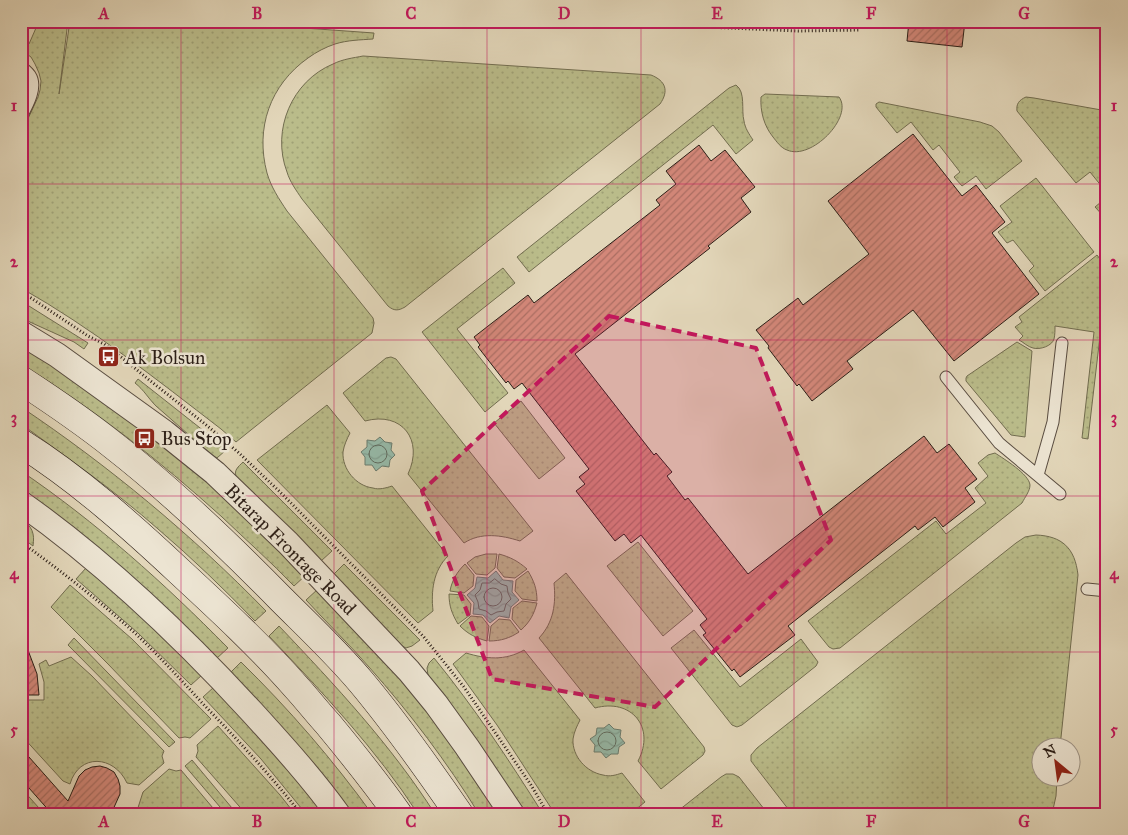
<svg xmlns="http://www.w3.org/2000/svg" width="1128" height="835" viewBox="0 0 1128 835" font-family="'IM FELL Great Primer',serif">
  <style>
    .grass { fill: url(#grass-dots); stroke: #726d50 }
    .water { fill: url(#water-waves); stroke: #6b7c6f }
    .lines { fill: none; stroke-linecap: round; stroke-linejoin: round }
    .shore { stroke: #606c60; stroke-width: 1 }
    .building { fill: url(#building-hatch); stroke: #2b1e17 }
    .lane-casing { stroke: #594c40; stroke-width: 13 }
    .street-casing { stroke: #594c40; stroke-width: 26 }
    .secondary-casing { stroke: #2b1e17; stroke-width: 29 }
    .path { stroke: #2b1e17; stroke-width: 3; stroke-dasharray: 1 2.5; stroke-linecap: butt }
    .lane { stroke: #ece4d2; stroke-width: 11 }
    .street { stroke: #ece4d2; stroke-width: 24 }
    .secondary { stroke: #ece4d2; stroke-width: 28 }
    .marked { fill: #c2185b; fill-opacity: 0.2; stroke: #c2185b; stroke-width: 4; stroke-dasharray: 10 6; stroke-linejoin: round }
    .grid { fill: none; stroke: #c2185b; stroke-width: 1; stroke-opacity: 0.55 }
    .labels { text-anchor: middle; stroke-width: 5; stroke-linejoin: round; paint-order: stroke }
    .poi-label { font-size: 19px; fill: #2b1e17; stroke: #ece4d2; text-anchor: start }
    .street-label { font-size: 19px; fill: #2b1e17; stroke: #ece4d2 }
    .neatline { fill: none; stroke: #c2185b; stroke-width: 2 }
    .grid-label { font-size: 16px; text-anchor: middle; font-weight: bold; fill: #c2185b }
  </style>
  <defs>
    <pattern id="grass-dots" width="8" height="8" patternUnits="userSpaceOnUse" patternTransform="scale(1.25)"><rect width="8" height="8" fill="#babc8a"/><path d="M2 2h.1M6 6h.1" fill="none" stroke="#a0a176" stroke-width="1.8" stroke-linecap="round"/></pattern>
    <pattern id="water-waves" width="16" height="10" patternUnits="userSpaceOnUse" patternTransform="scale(1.25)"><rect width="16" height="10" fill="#96baa9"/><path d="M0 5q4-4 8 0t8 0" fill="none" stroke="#819f91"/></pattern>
    <pattern id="building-hatch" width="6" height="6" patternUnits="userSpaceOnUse" patternTransform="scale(1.25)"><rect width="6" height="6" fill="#d38779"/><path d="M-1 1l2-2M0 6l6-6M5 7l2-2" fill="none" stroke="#ab6e62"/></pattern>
  </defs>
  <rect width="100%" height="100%" fill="#e2d6b9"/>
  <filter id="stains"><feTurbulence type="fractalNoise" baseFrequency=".004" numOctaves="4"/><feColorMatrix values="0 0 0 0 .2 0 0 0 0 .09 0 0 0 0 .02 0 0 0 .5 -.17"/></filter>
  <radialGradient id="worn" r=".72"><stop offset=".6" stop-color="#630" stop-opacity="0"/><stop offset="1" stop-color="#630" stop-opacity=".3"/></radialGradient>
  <path class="grass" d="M 39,21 L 68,21 L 59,94 L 70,21 L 206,21 L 374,33 L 373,39 C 360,40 348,40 335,44 C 326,47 316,52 308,58 C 270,85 255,128 267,173 C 271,187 279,199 287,211 L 373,318 L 374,323 L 372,333 L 236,442 L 221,429 C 156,379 92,328 21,288 L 21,134 L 38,97 L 40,90 L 41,81 L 39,73 L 35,64 L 31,57 L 21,50 L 21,41 L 29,44 Z
    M 363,56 L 651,75 C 666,81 669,91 660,104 L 405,307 C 398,311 394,311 388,306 L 302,199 C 296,190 290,182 287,172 C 271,130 292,81 333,64 C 343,59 353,58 363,56 Z
    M 736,85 C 746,92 741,110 744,121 C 745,128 749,134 753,140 L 736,154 L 713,125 L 529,272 L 517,257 L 729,88 Z
    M 765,94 L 839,97 C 854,117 811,161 787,150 C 781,148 777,142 773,137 C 764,126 760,111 761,97 Z
    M 1026,97 L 1034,98 L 1107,111 L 1107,193 L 1090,172 L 1076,183 L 1017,111 C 1016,104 1019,100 1026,97 Z
    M 879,102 L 980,122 L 992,126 L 999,132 L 1022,161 L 986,189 L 976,176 L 962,186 L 954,177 L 960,172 L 939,145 L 933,150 L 911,122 L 897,133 L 876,107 L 876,104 Z
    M 1036,178 L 1094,252 L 1045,291 L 1029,271 L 1034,266 L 1013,240 L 1007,243 L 998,232 L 1012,222 L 1000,206 Z
    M 1107,197 L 1107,220 L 1095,207 Z
    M 1097,255 L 1107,268 L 1107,276 L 1088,439 L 1082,438 L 1094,332 L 1055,326 C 1055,330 1055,335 1054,339 C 1052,346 1040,350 1033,348 C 1028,347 1023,342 1019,340 L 1023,336 L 1015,327 L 1022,322 L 1019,317 Z
    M 503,268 L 515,283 L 457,329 L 508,393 L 485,412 L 422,332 Z
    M 21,301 L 88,343 L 84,349 L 74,342 L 21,318 Z
    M 1017,342 L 1032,351 L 1025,437 L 1011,435 L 966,381 L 966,378 L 967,376 Z
    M 21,345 C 56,369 92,391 126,416 C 191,463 249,519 306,575 L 294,586 C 271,562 246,540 222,517 C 160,461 93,408 21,364 Z
    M 391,357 L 396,359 L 533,531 L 520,541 C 501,535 481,532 464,543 L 408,474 C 424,440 402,411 365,421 L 343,393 L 386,358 Z
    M 138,379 L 209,435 L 226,450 L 217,458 L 213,456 L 156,406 C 148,398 144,390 135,383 Z
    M 521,401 L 565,458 L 539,479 L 494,423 Z
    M 327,405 L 350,433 C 347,439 344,445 343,452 C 342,469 356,486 373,488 C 379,490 386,488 392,486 L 448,556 C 433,571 431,591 433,611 L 418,623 L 257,460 Z
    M 21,407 C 109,466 192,535 266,611 L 255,621 C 224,589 192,558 158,529 C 115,491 68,458 21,424 Z
    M 995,453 C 1004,459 1029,474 1030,485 C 1030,491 1025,497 1022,503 L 840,648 L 833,649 L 829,647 L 808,621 L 936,521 L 946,534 L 986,503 L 975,488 L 988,476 L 978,463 L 988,455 Z
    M 243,462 L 332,551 L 321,561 L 236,476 C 234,470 238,467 243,462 Z
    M 21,471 C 96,522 164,583 228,648 L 216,659 L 33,499 L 21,491 Z
    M 21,519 C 32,526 35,533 33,546 L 21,537 Z
    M 1036,535 C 1062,536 1075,548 1078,575 L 1060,747 L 1040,748 L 1040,778 L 1057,778 L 1056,796 L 1052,814 L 792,814 L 751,761 L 751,755 L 757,748 L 1016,543 L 1025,537 Z
    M 638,542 L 693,611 L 663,636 L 607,566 Z
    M 486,554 L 497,554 L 495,568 L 487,575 L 476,574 L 467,563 L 475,557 Z
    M 499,554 C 510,557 518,561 527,569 L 515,578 L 504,577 L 497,568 Z
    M 344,564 L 420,640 L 412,646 L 406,648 L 402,646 L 334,574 Z
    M 465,564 L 474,575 L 473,586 L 464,593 L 450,591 C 452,580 457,572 465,564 Z
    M 86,568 L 148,622 L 202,675 L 191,685 L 138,633 L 76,579 Z
    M 528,571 C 534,581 537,589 537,601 L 522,599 L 515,591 L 516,580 Z
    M 566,573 L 704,747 L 705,751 L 703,755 L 661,789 L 638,761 C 656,727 631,698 595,708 L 539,638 C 554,622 556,603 554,583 Z
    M 70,585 L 132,639 L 211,719 L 190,738 L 185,737 L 179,738 L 108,664 L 51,607 Z
    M 318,589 C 357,630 396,672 431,716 C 455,747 477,781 499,814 L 479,814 C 447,762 410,713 369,667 C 349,644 327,623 306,600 Z
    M 449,594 L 464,595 L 471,604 L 470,615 L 458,624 C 452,614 449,606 449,594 Z
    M 522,601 L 537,603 C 534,614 530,622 521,630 L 512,619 L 513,608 Z
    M 471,616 L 482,617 L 489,626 L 487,641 C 476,638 468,634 460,626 Z
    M 499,619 L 510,620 L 519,632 C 510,638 501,641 489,641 L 491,626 Z
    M 279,626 C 335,685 391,745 435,814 L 418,814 C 376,749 322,692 269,636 Z
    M 694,630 L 740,687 L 801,639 L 818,662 L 816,666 L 742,725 L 737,727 L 732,725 L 671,648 Z
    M 74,638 L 175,742 L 169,747 L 68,645 Z
    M 524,650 L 580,720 C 577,726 574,732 573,739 C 572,756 586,772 603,775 C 610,777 616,775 622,773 L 645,802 L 630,814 L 555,814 L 497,725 L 453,664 L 466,653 C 486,659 505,661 524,650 Z
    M 71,657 L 92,676 L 164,751 L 162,756 L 164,763 L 139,785 L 127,783 C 114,755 79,753 70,784 L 63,781 L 21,735 L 21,700 L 44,700 L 44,682 L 39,664 L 46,660 L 49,666 Z
    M 434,658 C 474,707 509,760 543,814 L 524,814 L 476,740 L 447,699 L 428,675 L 427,668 L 429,663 Z
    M 241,662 C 289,709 333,760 372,814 L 352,814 L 337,793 L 230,673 Z
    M 214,687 L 271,749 L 325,814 L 306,814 L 261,759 L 203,697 Z
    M 218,726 L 280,795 L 295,814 L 246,814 L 196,757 L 198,751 L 197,745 Z
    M 192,760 L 237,814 L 226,814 L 185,766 Z
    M 169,769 L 176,771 L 181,770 L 218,814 L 136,814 L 143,792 Z
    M 726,774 L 733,774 L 739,777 L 768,814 L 674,814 L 721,777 Z
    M 21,788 L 39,808 L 36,811 L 38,814 L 21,814 Z"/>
  <path class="water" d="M 380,437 L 385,442 L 392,443 L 391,450 L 395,455 L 390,460 L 389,467 L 382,466 L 376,471 L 372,465 L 365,465 L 365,457 L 361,452 L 367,447 L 367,440 L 375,441 Z
    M 496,571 L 503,580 L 513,581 L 512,592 L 519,600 L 511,607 L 509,618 L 499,616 L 490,623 L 483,615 L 473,614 L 474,603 L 467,595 L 475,588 L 477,577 L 488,578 Z
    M 609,724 L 614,729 L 621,730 L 620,737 L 625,743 L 619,747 L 618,754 L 611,754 L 606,758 L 601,752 L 594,752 L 595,745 L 590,739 L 596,735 L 597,728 L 604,728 Z"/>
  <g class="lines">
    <path class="shore" d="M369 454a9 9 0 1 1 18 0a9 9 0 1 1-18 0Z
      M 495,579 L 501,584 L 507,586 L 508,593 L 511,599 L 506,604 L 504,611 L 497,612 L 491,615 L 486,611 L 479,609 L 478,602 L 475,595 L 480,590 L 482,583 L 489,583 Z
      M484 597a9 9 0 1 1 18 0a9 9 0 1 1-18 0Z
      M598 741a9 9 0 1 1 18 0a9 9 0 1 1-18 0Z"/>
  </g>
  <path class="building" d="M 909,21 L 965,21 L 962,47 L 907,41 Z
    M 913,134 L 962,196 L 976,185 L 1005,222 L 992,233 L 1039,294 L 954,361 L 913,310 L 847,361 L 853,369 L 812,401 L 799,384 L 797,386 L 768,348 L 769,346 L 756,330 L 798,298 L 803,305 L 869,254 L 828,201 Z
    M 699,145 L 711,161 L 725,150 L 755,187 L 741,198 L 751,212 L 708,246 L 710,248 L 575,354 L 654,455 L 656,453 L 672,472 L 667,476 L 685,500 L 688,498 L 748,574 L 924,436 L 937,453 L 949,444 L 977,479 L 965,488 L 975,502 L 943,527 L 935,517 L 918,530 L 915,526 L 788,626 L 795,635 L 740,677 L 734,669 L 732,671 L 703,635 L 706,633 L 700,625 L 707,619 L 641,535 L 631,543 L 624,534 L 615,541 L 576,491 L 585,484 L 579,477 L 589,469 L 522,383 L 514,389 L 508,381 L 506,383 L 478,347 L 480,345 L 474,337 L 528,295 L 534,303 L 660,205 L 656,200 L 676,184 L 666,171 Z
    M 21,637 L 23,637 L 37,674 L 39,695 L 21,695 Z
    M 21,748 L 68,801 L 79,776 L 85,770 L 92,767 L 100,766 L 107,768 L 114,772 L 118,779 L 120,786 L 120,794 L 111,814 L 52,814 L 21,779 Z"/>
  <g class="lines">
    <defs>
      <path id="lane" d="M 21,66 C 24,69 28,72 30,75 C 38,87 27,106 21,117
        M 946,377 L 999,443 L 1060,494
        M 1038,475 L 1053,422 L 1062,343
        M 1087,589 L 1107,591"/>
      <path id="street" d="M 21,333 L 57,355 L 164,432 L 215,473 L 288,543 L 409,671 L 436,704 L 467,747 L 512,814
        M 21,503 C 106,563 182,636 252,712 C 282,745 312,778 338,814"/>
      <path id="secondary" d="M 21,380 C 53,401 84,422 114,446 C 173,492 228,545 281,599 C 308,626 337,653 362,683 C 397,725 428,769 459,814
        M 21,443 C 78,479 131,526 180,572 C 220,609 260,646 296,687 C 307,699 317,712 328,724 C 352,753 376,783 398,814"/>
    </defs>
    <use href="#lane" class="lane-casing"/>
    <use href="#street" class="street-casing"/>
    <use href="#secondary" class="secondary-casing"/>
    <path class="path" d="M 567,21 L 798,31 L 859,30
      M 21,293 L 31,298 L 88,336 L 104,344 L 125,360 L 143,375 L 210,428 L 239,453 L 279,491 L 423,636 L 464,687 L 531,785 L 548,814
      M 21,542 C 61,571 101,602 137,635 C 161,658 183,682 205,706 C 239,741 271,776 301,814"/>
    <use href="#lane" class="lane"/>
    <use href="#street" class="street"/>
    <use href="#secondary" class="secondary"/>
  </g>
  <path class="marked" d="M 609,316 L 756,348 L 831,540 L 655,707 L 492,679 L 422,491 Z"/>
  <path class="grid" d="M 181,21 L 181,814M 334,21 L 334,814M 487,21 L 487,814M 641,21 L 641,814M 794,21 L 794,814M 947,21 L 947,814M 21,184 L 1107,184M 21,340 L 1107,340M 21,496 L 1107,496M 21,652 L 1107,652"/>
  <defs>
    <symbol id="bus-square" viewBox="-11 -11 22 22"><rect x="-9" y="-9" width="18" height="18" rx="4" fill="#8f2418" stroke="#ece4d2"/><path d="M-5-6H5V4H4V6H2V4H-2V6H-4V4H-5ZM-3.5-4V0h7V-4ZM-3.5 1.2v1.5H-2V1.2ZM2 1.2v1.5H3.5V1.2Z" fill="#fff"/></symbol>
  </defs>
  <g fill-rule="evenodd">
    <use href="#bus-square" x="96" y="344" width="25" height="25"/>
    <use href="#bus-square" x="132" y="426" width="25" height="25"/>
  </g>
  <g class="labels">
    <g class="poi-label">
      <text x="125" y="364">Ak Bolsun</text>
      <text x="161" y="445">Bus Stop</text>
    </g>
    <g class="street-label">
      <text transform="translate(291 549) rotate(45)" y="7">Bitarap Frontage Road</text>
    </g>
  </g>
  <rect width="1128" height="835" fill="none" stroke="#e2d6b9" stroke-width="55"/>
  <g transform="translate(1056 762) rotate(331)"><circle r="24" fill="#ece4d2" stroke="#9f9587"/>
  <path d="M0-4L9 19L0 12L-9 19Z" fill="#8f2418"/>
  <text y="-8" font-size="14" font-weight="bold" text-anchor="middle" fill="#2b1e17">N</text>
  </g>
  <rect x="28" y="28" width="1072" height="780" class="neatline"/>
  <g class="grid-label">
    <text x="104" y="19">A</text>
    <text x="257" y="19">B</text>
    <text x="411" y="19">C</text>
    <text x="564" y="19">D</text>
    <text x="717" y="19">E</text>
    <text x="871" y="19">F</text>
    <text x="1024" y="19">G</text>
    <text x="14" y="111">1</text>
    <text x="1114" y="111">1</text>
    <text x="14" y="267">2</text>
    <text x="1114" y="267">2</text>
    <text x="14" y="423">3</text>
    <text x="1114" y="423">3</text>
    <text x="14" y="579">4</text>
    <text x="1114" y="579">4</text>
    <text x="14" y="735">5</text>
    <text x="1114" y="735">5</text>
    <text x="104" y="827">A</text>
    <text x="257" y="827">B</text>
    <text x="411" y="827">C</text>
    <text x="564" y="827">D</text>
    <text x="717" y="827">E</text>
    <text x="871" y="827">F</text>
    <text x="1024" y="827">G</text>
  </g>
  <rect width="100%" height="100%" filter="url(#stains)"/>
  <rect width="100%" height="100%" fill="url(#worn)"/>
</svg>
